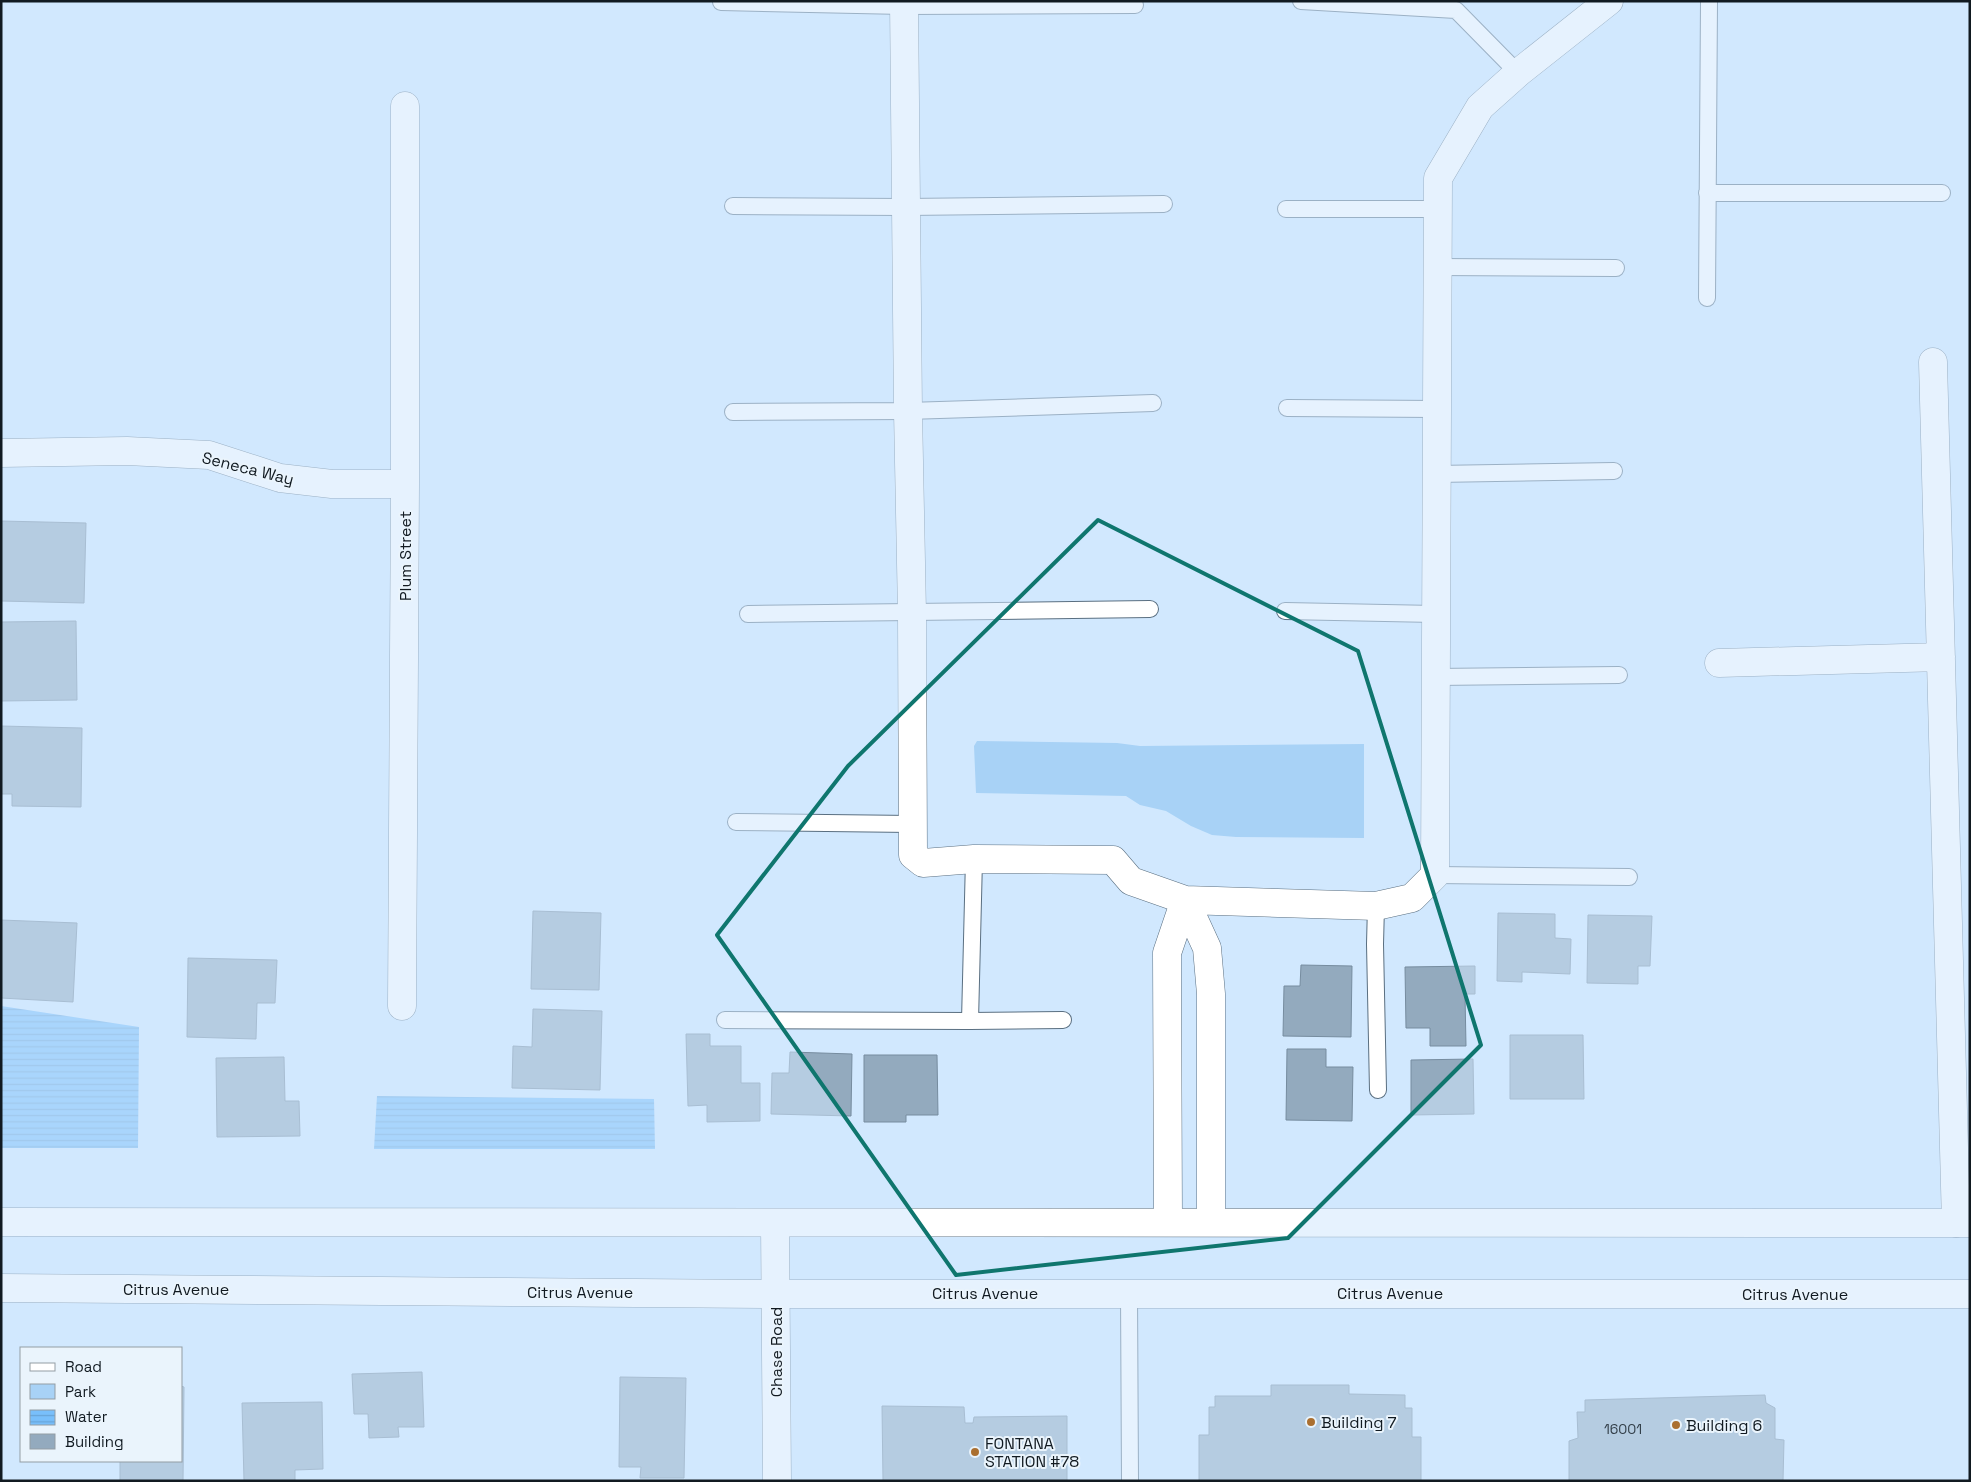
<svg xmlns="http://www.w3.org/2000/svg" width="1971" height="1482" viewBox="0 0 1971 1482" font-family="'Space Grotesk',sans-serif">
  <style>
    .park { fill: #a8d2f6 }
    .water { fill: url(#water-rules) }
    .building { fill: #93aabe; stroke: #768c9f }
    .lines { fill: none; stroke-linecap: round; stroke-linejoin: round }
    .service-casing { stroke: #5a6f81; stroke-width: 18 }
    .minor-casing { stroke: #5a6f81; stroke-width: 29 }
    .secondary-casing { stroke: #5a6f81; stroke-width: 29 }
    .service { stroke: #fff; stroke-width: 16 }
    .minor { stroke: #fff; stroke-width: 28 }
    .secondary { stroke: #fff; stroke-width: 28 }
    .marked { fill: none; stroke: #0f766e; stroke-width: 4; stroke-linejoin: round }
    .poi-dot { fill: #aa6f30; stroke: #eaf4fc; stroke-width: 2 }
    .labels { text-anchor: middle; stroke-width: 4; stroke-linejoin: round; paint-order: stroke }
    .number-label { font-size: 14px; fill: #323e48 }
    .street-label { font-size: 16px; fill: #111a21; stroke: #eaf4fc }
    .poi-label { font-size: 16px; fill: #111a21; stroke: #eaf4fc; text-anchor: start }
  </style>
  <defs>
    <pattern id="water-rules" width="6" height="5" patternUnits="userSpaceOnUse" patternTransform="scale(1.25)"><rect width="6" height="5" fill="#78bffb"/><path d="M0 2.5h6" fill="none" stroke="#67a4d7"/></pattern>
  </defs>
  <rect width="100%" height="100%" fill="#d1e8fe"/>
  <path class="park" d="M 977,741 L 1117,743 L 1140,746 L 1364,744 L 1364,838 L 1236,837 L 1212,835 L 1191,826 L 1166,811 L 1140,805 L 1126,796 L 976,793 L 974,746 Z"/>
  <path class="water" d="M 1,1006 L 139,1027 L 138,1148 L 1,1148 Z
    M 377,1096 L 654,1099 L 655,1149 L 374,1149 Z"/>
  <path class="building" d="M 1,521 L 86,523 L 84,603 L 1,601 Z
    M 76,621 L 77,700 L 1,701 L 1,622 Z
    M 1,726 L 82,728 L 81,807 L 12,806 L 12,794 L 1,794 Z
    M 533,911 L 601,913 L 599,990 L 531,989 Z
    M 1498,913 L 1555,914 L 1555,938 L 1571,939 L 1570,974 L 1522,972 L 1522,982 L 1497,981 Z
    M 1588,915 L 1652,916 L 1650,966 L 1638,966 L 1638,984 L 1587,983 Z
    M 1,920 L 77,923 L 73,1002 L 1,998 Z
    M 188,958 L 277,960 L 275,1003 L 257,1003 L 256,1039 L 187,1037 Z
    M 1301,965 L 1352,966 L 1351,1037 L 1283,1036 L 1284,986 L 1300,986 Z
    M 1475,966 L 1475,994 L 1465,994 L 1466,1046 L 1430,1046 L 1430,1028 L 1406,1028 L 1405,967 Z
    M 533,1009 L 602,1011 L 600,1090 L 512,1088 L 513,1046 L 532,1047 Z
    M 686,1034 L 710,1034 L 710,1046 L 741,1046 L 741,1083 L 760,1083 L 760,1121 L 707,1122 L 707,1105 L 688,1106 Z
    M 1510,1035 L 1583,1035 L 1584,1099 L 1510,1099 Z
    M 1287,1049 L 1326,1049 L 1326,1067 L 1353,1067 L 1352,1121 L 1286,1120 Z
    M 790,1052 L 852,1054 L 851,1116 L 771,1114 L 772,1073 L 789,1073 Z
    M 864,1055 L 937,1055 L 938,1115 L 906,1115 L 906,1122 L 864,1122 Z
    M 284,1057 L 285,1101 L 299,1101 L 300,1136 L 217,1137 L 216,1058 Z
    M 1473,1059 L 1474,1114 L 1411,1115 L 1411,1060 Z
    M 422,1372 L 424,1427 L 398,1427 L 399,1437 L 369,1438 L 368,1414 L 354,1414 L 352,1374 Z
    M 620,1377 L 686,1378 L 684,1478 L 640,1478 L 641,1467 L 619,1467 Z
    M 1271,1385 L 1349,1385 L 1349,1394 L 1405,1395 L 1405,1408 L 1412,1408 L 1412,1437 L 1421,1437 L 1421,1481 L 1199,1481 L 1199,1435 L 1209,1435 L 1209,1407 L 1215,1407 L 1215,1396 L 1271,1396 Z
    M 181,1386 L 184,1387 L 183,1481 L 120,1481 L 120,1461 L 181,1461 Z
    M 1765,1395 L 1766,1403 L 1775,1408 L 1775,1439 L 1784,1440 L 1783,1481 L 1569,1481 L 1569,1441 L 1578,1438 L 1577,1412 L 1585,1412 L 1585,1400 Z
    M 322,1402 L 323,1469 L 295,1470 L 295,1481 L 244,1481 L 242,1403 Z
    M 882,1406 L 964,1407 L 965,1423 L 973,1423 L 974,1417 L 1067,1416 L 1067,1481 L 883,1481 Z"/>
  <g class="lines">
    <defs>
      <path id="service" d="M 1301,1 L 1456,10 L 1518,73
        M 721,2 L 904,6 L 1135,5
        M 1707,193 L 1942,193
        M 733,206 L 906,207 L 1164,204
        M 1286,209 L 1437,209
        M 1436,267 L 1616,268
        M 1707,298 L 1709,1
        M 1287,408 L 1437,409
        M 733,412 L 908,411 L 1153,403
        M 1436,474 L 1614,471
        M 1285,611 L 1435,614
        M 748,614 L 1150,609
        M 1435,677 L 1619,675
        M 736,822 L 912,824
        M 1435,875 L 1629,877
        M 1376,906 L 1375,944 L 1378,1090
        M 725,1020 L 970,1021 L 974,859
        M 970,1021 L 1063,1020
        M 1129,1293 L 1130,1481"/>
      <path id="minor" d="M 904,1 L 908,411 L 912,613 L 913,855 L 923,863 L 974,859 L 1113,860 L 1131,881 L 1185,900 L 1376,906 L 1412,898 L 1435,875 L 1438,178 L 1480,107 L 1518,73 L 1609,1
        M 1933,362 L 1956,1223
        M 1,453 L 127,451 L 209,455 L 280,478 L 332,484 L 405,484
        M 1719,663 L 1941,657
        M 1185,900 L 1207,948 L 1211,994 L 1211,1222
        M 402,1006 L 405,484 L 405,106
        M 1168,1222 L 1167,953 L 1185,900
        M 775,1223 L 777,1481"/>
      <path id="secondary" d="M 1,1222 L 1970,1223
        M 1,1288 L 776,1294 L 1970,1294"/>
    </defs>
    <use href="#service" class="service-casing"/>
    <use href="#minor" class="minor-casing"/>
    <use href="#secondary" class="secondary-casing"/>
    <use href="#service" class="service"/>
    <use href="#minor" class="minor"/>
    <use href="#secondary" class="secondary"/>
  </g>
  <path d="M0 0H1971V1482H0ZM 1098,520 L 1358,651 L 1481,1045 L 1288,1238 L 956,1275 L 717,935 L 848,766 Z" fill="#d1e8fe" fill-opacity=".55" fill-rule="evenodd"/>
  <path class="marked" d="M 1098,520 L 1358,651 L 1481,1045 L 1288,1238 L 956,1275 L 717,935 L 848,766 Z"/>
  <g class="poi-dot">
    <circle cx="1311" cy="1422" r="5"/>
    <circle cx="1676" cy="1425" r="5"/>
    <circle cx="975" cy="1452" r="5"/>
  </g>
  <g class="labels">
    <g class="number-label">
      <text x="1623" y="1434">16001</text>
    </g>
    <g class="street-label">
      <text transform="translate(248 468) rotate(14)" y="6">Seneca Way</text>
      <text transform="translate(405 556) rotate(-90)" y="6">Plum Street</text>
      <text x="176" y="1295">Citrus Avenue</text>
      <text x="580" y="1298">Citrus Avenue</text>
      <text x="985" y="1299">Citrus Avenue</text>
      <text x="1390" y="1299">Citrus Avenue</text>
      <text x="1795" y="1300">Citrus Avenue</text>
      <text transform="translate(776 1352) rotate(-90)" y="6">Chase Road</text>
    </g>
    <g class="poi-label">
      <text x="1321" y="1428">Building 7</text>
      <text x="1686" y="1431">Building 6</text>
      <text x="985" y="1449">FONTANA<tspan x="985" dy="18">STATION #78</tspan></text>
    </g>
  </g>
  <rect width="1971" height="1482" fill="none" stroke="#111a21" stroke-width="5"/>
  <rect x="20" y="1347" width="162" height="115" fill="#eaf4fc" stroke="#939da4"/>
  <rect x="30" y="1363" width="25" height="8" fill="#ffffff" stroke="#939da4"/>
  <text x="65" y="1372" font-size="15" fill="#111a21">Road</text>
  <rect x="30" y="1384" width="25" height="15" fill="#a8d2f6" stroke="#939da4"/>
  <text x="65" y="1397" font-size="15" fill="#111a21">Park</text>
  <rect x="30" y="1410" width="25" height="15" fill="url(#water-rules)" stroke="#939da4"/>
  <text x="65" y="1422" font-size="15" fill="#111a21">Water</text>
  <rect x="30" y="1434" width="25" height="15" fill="#93aabe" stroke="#939da4"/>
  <text x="65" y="1447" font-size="15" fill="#111a21">Building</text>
</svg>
